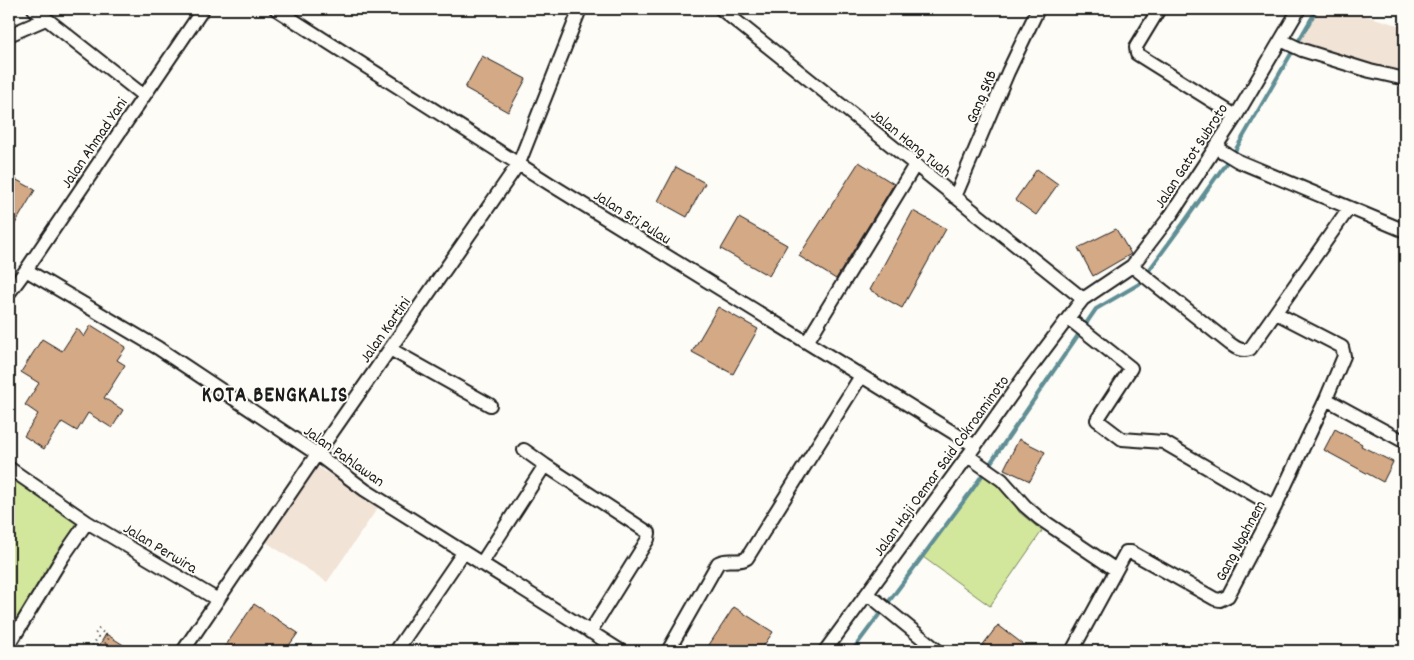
<svg xmlns="http://www.w3.org/2000/svg" width="1414" height="660" viewBox="0 0 1414 660" font-family="Dekko,sans-serif">
  <style>
    .built { fill: #f1e3d5 }
    .green { fill: #d2e79c; stroke: #77825c }
    .lines { fill: none; stroke-linecap: round; stroke-linejoin: round }
    .stream { stroke: #5e8e94; stroke-width: 4 }
    .building { fill: #d4a986; stroke: #1c1c1c }
    .minor-casing { stroke: #1c1c1c; stroke-width: 16 }
    .path { stroke: #1c1c1c; stroke-width: 2; stroke-dasharray: 1 4; stroke-linecap: butt }
    .minor { stroke: #fdfcf7; stroke-width: 12 }
    .labels { text-anchor: middle; stroke-width: 4; stroke-linejoin: round; paint-order: stroke }
    .street-label { font-size: 16px; fill: #1c1c1c; stroke: #fdfcf7 }
    .district-label { font-size: 21px; font-weight: bold; letter-spacing: 1px; fill: #1c1c1c; stroke: #fdfcf7 }
  </style>
  <rect width="100%" height="100%" fill="#fdfcf7"/>
  <filter id="ink" filterUnits="userSpaceOnUse"><feTurbulence type="fractalNoise" baseFrequency=".02" numOctaves="2"/><feDisplacementMap in="SourceGraphic" scale="10" xChannelSelector="R" yChannelSelector="G"/><feConvolveMatrix kernelMatrix="1 2 1 2 8 2 1 2 1" color-interpolation-filters="sRGB"/></filter>
  <g filter="url(#ink)">
    <path class="built" d="M 1318,9 L 1342,9 L 1405,27 L 1405,73 L 1389,70 L 1300,41 Z
      M 315,465 L 379,506 L 327,582 L 263,540 Z"/>
    <path class="green" d="M 9,469 L 83,517 L 9,647 Z
      M 983,473 L 1002,484 L 1019,512 L 1042,531 L 990,606 L 923,557 Z"/>
    <g class="lines">
      <path class="stream" d="M 852,651 L 972,490 L 1096,309 L 1139,284 L 1185,221 L 1236,149 L 1317,9"/>
    </g>
    <path class="building" d="M 482,56 L 526,79 L 508,112 L 465,88 Z
      M 859,162 L 894,184 L 836,279 L 799,256 Z
      M 676,167 L 705,183 L 687,217 L 658,201 Z
      M 1037,169 L 1058,184 L 1036,215 L 1015,200 Z
      M 15,179 L 35,190 L 9,234 L 9,190 Z
      M 913,211 L 946,229 L 902,308 L 870,290 Z
      M 739,218 L 787,245 L 769,276 L 721,249 Z
      M 1116,229 L 1131,254 L 1093,276 L 1078,248 Z
      M 718,307 L 758,329 L 733,374 L 692,352 Z
      M 91,325 L 126,347 L 117,360 L 125,365 L 104,398 L 123,410 L 112,428 L 88,413 L 77,431 L 62,422 L 44,449 L 24,436 L 38,414 L 25,405 L 39,383 L 21,372 L 42,339 L 62,351 L 77,328 L 84,337 Z
      M 1335,429 L 1362,444 L 1361,446 L 1393,462 L 1383,482 L 1324,450 Z
      M 1019,439 L 1045,452 L 1030,481 L 1004,469 Z
      M 254,604 L 298,633 L 285,651 L 222,651 Z
      M 734,607 L 773,632 L 760,651 L 705,651 Z
      M 998,625 L 1032,651 L 978,651 Z
      M 106,634 L 133,651 L 96,651 Z"/>
    <g class="lines">
      <defs>
        <path id="minor" d="M 34,9 L 144,96
          M 276,9 L 550,184 L 975,446
          M 721,9 L 1083,299
          M 1159,9 L 1136,47 L 1137,54 L 1236,116
          M 9,35 L 46,19
          M 1281,40 L 1302,50 L 1370,71 L 1405,79
          M 1215,147 L 1238,161 L 1405,231
          M 955,197 L 1008,72 L 1038,9
          M 1132,266 L 1229,343 C 1236,348 1241,352 1250,349 L 1349,208
          M 26,270 L 158,348 L 317,454 L 365,490 L 621,651
          M 9,293 L 26,270 L 203,9
          M 1276,313 L 1342,347 L 1344,356 L 1326,399
          M 1068,318 L 1131,368 L 1097,420 L 1122,439 L 1163,442 L 1275,507
          M 807,342 L 915,165
          M 390,349 L 490,405
          M 524,450 L 545,465
          M 968,456 L 1002,480 L 1025,506 L 1039,518 L 1116,570
          M 9,468 L 87,522 L 218,600
          M 481,564 L 545,465 L 649,533 L 648,539 L 590,632
          M 868,594 L 938,651
          M 9,645 L 62,558 L 87,522
          M 183,651 L 317,454 L 519,163 L 580,9
          M 396,651 L 463,553
          M 668,651 L 718,563 C 728,557 738,564 747,558 L 861,376
          M 825,651 L 975,446 L 1026,374 L 1068,318 L 1083,299 L 1132,266 L 1171,215 L 1236,116 L 1299,9
          M 1072,651 L 1126,552 L 1131,552 L 1215,599 L 1220,600 L 1228,596 L 1275,507 L 1326,399 L 1405,442"/>
      </defs>
      <use href="#minor" class="minor-casing"/>
      <path class="path" d="M 82,651 L 83,649 L 89,651 L 98,637 L 95,634 L 99,629 L 109,638 L 100,651"/>
      <use href="#minor" class="minor"/>
    </g>
  </g>
  <g class="labels">
    <g class="street-label">
      <text transform="translate(980 96) rotate(-67)" y="6">Gang SKB</text>
      <text transform="translate(93 142) rotate(-56)" y="6">Jalan Ahmad Yani</text>
      <text transform="translate(912 142) rotate(39)" y="6">Jalan Hang Tuah</text>
      <text transform="translate(1190 155) rotate(-57)" y="6">Jalan Gatot Subroto</text>
      <text transform="translate(633 216) rotate(32)" y="6">Jalan Sri Pulau</text>
      <text transform="translate(384 329) rotate(-55)" y="6">Jalan Kartini</text>
      <text transform="translate(345 455) rotate(35)" y="6">Jalan Pahlawan</text>
      <text transform="translate(940 465) rotate(-54)" y="6">Jalan Haji Oemar Said Cokroaminoto</text>
      <text transform="translate(1239 540) rotate(-62)" y="6">Gang Ngahnem</text>
      <text transform="translate(161 547) rotate(31)" y="6">Jalan Perwira</text>
    </g>
    <g class="district-label">
      <text x="275" y="401">KOTA BENGKALIS</text>
    </g>
  </g>
  <rect width="1414" height="660" fill="none" stroke="#fdfcf7" stroke-width="30"/>
  <rect x="15" y="15" width="1384" height="630" fill="none" stroke="#1c1c1c" stroke-width="2" filter="url(#ink)"/>
</svg>
